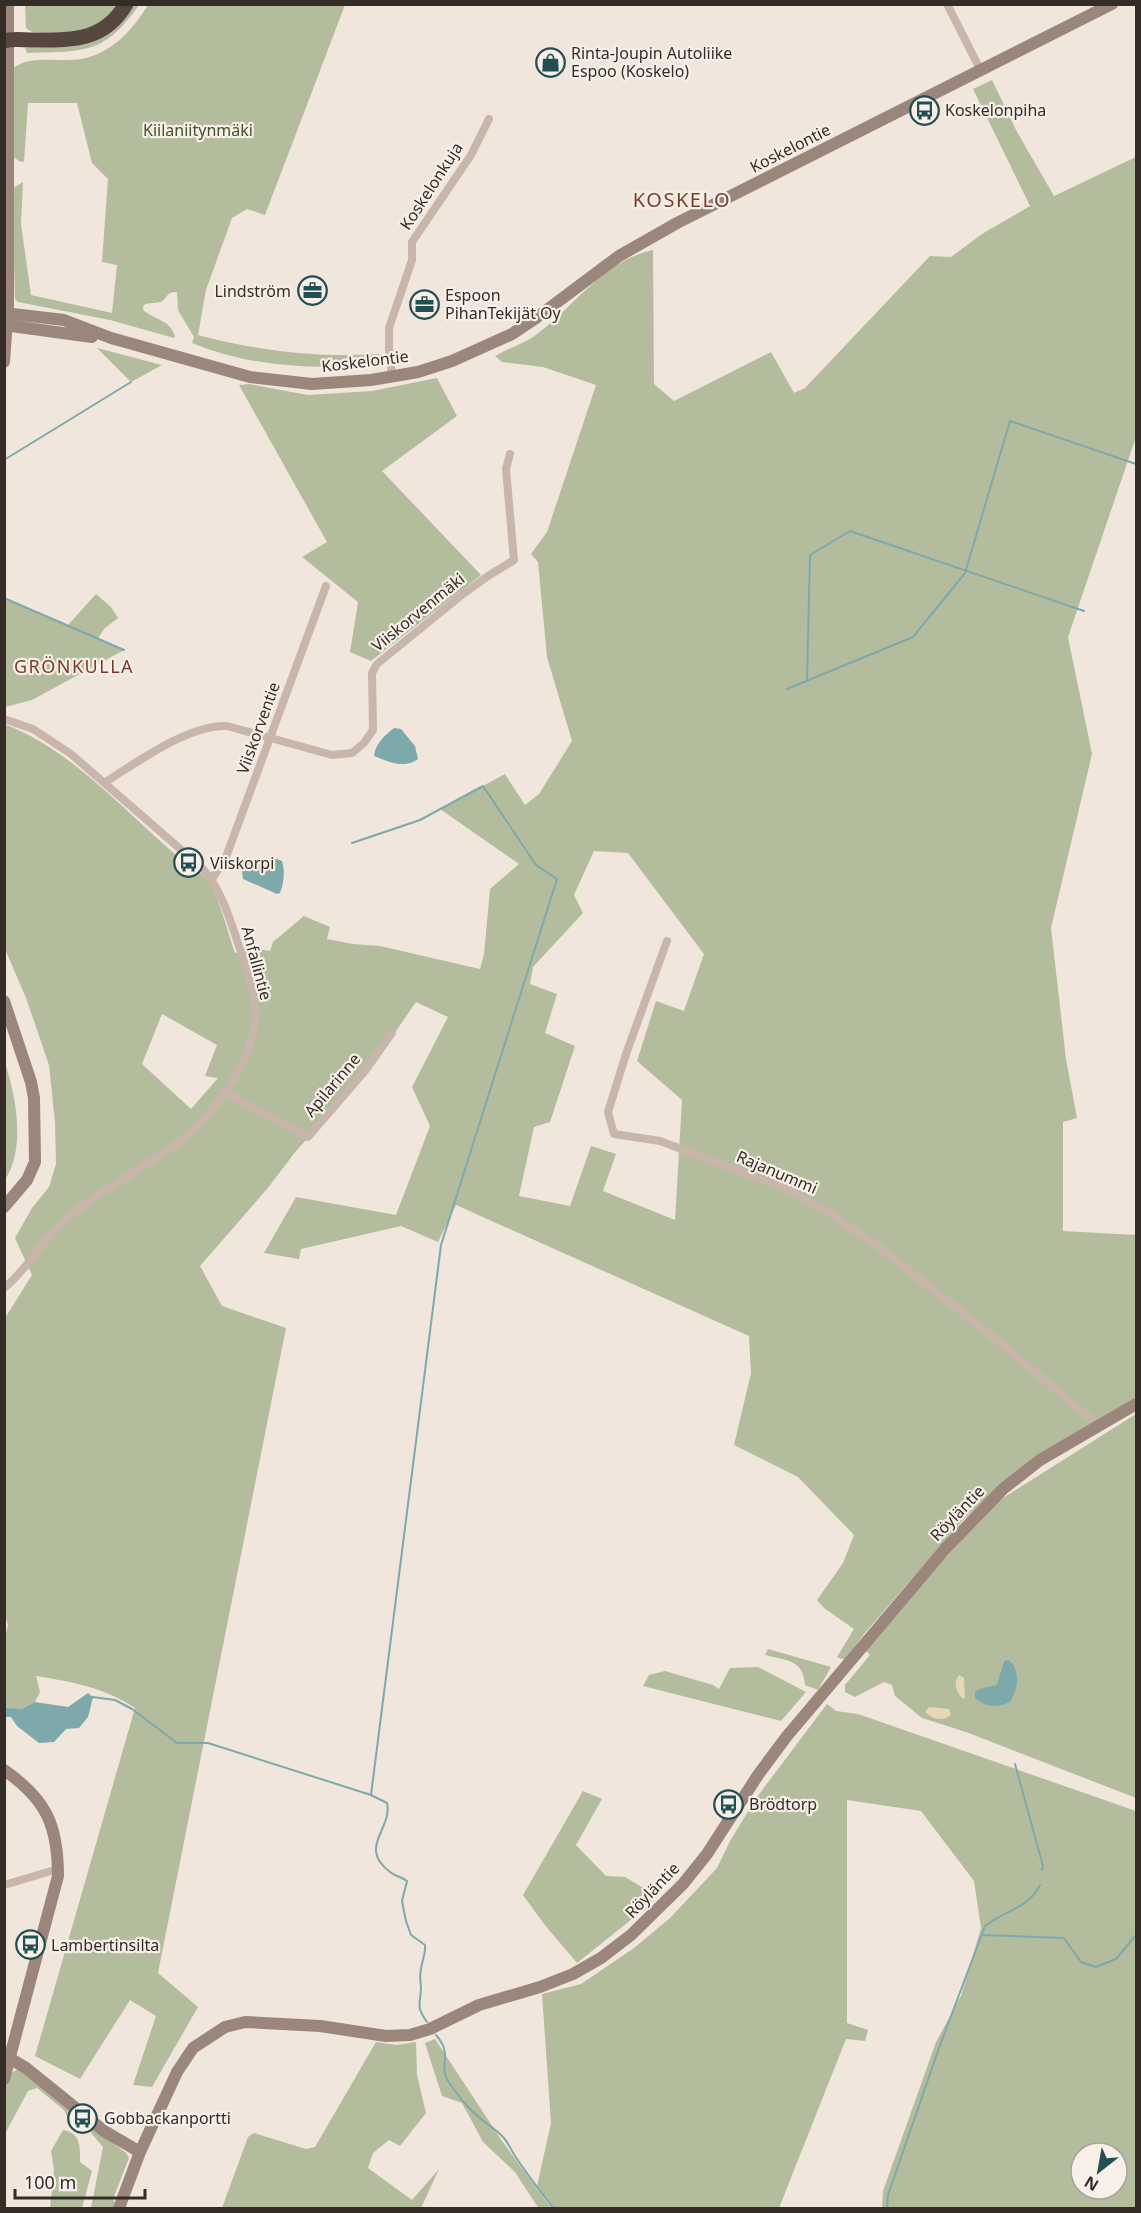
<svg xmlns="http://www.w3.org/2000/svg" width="1141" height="2213" viewBox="0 0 1141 2213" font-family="'Noto Sans',sans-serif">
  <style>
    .green { fill: #b3bd9e; fill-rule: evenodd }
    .sand { fill: #e8d6b6 }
    .water { fill: #7ea9aa }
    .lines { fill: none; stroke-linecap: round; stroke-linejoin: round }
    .stream { stroke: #7ea9aa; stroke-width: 2 }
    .street { stroke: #c7b6a9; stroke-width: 8 }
    .secondary { stroke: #9a867b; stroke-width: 12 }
    .highway { stroke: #554640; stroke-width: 15 }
    .labels { text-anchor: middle; stroke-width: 4.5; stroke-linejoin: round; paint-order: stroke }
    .poi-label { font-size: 16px; fill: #352c28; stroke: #f8f0e8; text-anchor: start }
    .park-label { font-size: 16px; fill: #44512e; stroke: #f8f0e8 }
    .street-label { font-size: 16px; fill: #352c28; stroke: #f8f0e8 }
    .neighbourhood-label { font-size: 18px; letter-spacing: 1.5px; fill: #7c3b28; stroke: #f8f0e8 }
    .quarter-label { font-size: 20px; letter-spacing: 1.5px; fill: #7c3b28; stroke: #f8f0e8 }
  </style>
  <rect width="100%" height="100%" fill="#f0e6dc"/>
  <path class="green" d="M 25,5 L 120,5 C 94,37 70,32 32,32 L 26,28 Z
    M 132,5 L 139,5 C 104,55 84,51 27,53 L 25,48 L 70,46 Z
    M 148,5 L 345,5 L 265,215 L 247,209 L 232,218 L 206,290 L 198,335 C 258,351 320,358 382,354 L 383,364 C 318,370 253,368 192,343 L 194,337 L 178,310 L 177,292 C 167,291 168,297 161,302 L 145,304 L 143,307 L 143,310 C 155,320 171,320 175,337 L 174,338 L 110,320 L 18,302 L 15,299 L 12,191 L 15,187 L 23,182 L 21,224 L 31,295 L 112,313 L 117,265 L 102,262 L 108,179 L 92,163 L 77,103 L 28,103 L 24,162 L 19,161 L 12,156 L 13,68 C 17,66 21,63 25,62 C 43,57 63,62 81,59 C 113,53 132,30 148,5 Z
    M 992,80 L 1016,130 L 1054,196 L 1136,157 L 1136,437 L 1068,637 L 1092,754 L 1051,928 L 1066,1059 L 1077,1118 L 1063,1122 L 1063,1231 L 1136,1235 L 1136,1397 L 1038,1455 L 963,1520 L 864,1634 L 845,1660 L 837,1657 L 854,1629 L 824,1608 L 817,1600 L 843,1563 L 854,1535 L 798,1477 L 734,1445 L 751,1373 L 749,1336 L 456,1205 L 438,1242 L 401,1226 L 301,1249 L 299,1259 L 264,1253 L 296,1197 L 396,1215 L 430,1126 L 412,1087 L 448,1017 L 416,1002 L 367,1073 L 296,1151 L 267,1189 L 200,1266 L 222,1306 L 286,1328 L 158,1973 L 198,2007 L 152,2087 L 133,2085 L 156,2016 L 130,2000 L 80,2079 L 35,2056 L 135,1708 C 103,1687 73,1682 36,1676 L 40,1692 L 35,1702 L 21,1709 L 5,1709 L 4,1640 L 8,1625 L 4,1612 L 5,1318 L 32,1275 L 15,1238 L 32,1208 L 49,1187 L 56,1164 L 55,1123 L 49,1065 L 26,998 L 5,949 L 4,724 C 72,750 121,808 175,854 C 185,863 198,869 207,880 C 219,895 228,933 235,953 L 252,948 L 270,951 L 273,942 L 304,916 L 330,927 L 327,939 L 353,944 L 380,946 L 480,969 L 484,954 L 490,889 L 519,864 L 440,809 L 505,774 L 525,805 L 539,794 L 572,741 L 547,657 L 538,562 L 531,554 L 547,532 L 596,385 L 543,367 L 502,362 L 495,356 C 507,349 522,344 533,337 C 573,309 603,260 653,250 L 654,384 L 674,401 L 771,352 L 794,393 L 805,388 L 930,256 L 951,257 L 982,234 L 1030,206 L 973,89 ZM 594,851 L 628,853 L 704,954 L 684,1011 L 656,1001 L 637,1061 L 682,1100 L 675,1220 L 603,1191 L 616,1154 L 591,1146 L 570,1206 L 519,1196 L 534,1127 L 550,1122 L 575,1046 L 545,1033 L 557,994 L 530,984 L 533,967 L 583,913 L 574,895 ZM 162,1014 L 217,1045 L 205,1076 L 218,1078 L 191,1109 L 142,1064 Z
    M 97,348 L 162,365 L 131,382 Z
    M 437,378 L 457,416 L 382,471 L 481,575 L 371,661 L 350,652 L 358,602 L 302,557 L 327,542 L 239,385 L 249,384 L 308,395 L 372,391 Z
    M 96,594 L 111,607 L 118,618 L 105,628 L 98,638 L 124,650 L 32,700 L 5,707 L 5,598 L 68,625 Z
    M 5,1062 C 16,1098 26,1147 5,1180 Z
    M 1136,1414 L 1136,1798 L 966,1732 L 922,1718 L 895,1696 L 892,1685 L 884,1682 L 855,1697 L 845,1692 L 845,1685 L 870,1655 L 866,1651 L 936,1568 L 998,1501 Z
    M 768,1649 L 831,1667 L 818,1690 L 805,1685 C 803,1659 787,1661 765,1655 Z
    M 758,1667 L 806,1692 L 781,1721 L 643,1686 L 649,1675 L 665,1671 L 713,1685 L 719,1689 L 730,1668 Z
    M 827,1704 L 836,1711 L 858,1714 L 1136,1811 L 1136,2208 L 882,2208 L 883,2191 L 936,2042 L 961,1996 L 981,1928 L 974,1881 L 921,1811 L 847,1800 L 847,2023 L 868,2030 L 865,2041 L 846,2039 L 779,2208 L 553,2208 L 537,2186 L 551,2123 L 542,1994 L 581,1984 L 634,1948 L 670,1918 L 717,1868 L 730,1841 L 757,1797 ZM 1081,2153 L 1117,2153 L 1117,2189 L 1081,2189 Z
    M 583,1791 L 602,1799 L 576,1845 L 606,1876 L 625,1877 L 655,1895 L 647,1907 L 577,1963 L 544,1924 L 523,1895 Z
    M 435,2039 L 502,2141 L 551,2208 L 540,2208 L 537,2206 L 515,2172 L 483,2142 L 462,2103 L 442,2096 L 425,2043 Z
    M 376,2042 L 397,2045 L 416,2042 L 417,2075 L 426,2113 L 400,2146 L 389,2140 L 373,2153 L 368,2168 L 412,2200 L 439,2169 L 421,2208 L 222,2208 L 248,2137 L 254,2133 L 306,2149 L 315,2147 Z
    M 20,2069 L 73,2112 L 75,2117 L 80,2121 L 90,2125 L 126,2153 L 129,2158 L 113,2199 L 115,2204 L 113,2208 L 91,2208 L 103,2147 L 86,2127 L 69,2120 L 64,2110 L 37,2088 L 28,2091 L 5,2134 C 5,2114 0,2089 12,2072 Z
    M 63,2130 C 81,2133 80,2147 80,2162 L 92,2171 L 82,2208 L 50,2208 L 54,2170 L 51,2151 Z"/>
  <path class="sand" d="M 959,1675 L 964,1678 L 965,1699 L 961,1697 C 956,1691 953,1682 959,1675 Z
    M 929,1707 L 949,1709 L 951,1715 C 942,1722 932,1719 925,1712 Z"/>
  <path class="water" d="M 394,728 L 401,729 L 415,746 L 418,759 C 404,769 389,762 374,756 C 375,744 385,735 394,728 Z
    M 277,859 L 282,861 C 285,871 284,883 280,893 L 277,894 L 243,879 L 241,865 L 245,863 Z
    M 1009,1660 C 1021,1670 1018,1690 1010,1702 C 996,1708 987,1708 975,1698 L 975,1692 L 979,1689 L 997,1685 L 1004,1661 Z
    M 88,1693 L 93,1697 L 88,1717 L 79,1728 L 66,1729 L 54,1742 L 39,1743 L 17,1726 L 11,1717 L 5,1717 L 5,1709 L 7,1708 L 21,1709 L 35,1702 L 68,1707 Z"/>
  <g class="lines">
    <path class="stream" d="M 4,460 L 131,382
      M 4,598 L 124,650
      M 807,681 L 810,555 L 850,531 L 1084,611
      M 787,689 L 913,637 L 965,573 L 1010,421 L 1136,464
      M 352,843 L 420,820 L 483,786 L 536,865 L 557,879 L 441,1245 L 371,1795
      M 91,1699 L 93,1697 L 115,1700 L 132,1709 L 177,1743 L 208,1743 L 371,1795 L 387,1803 C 393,1829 357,1847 390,1872 C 395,1876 402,1877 407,1881 L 402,1901 L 406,1921 L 411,1935 L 425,1945 C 426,1954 422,1960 421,1969 C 419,1976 421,1983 421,1989 C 420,2005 416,2007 427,2022
      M 1015,1764 L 1043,1866 L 1042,1870
      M 982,1935 L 1064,1938 L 1081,1962 L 1096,1967 L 1116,1959 L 1136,1935
      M 436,2035 C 454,2055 438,2067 448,2081 C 457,2095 469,2109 481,2119 C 489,2126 496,2129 503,2137 C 508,2142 511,2150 515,2156 C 527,2174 540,2191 553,2208
      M 887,2208 L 888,2195 L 939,2048 L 985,1926 C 1005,1910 1028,1909 1040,1885"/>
    <path class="street" d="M 947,4 L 981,71
      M 392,377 L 389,349 L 389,328 L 412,260 L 412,242 L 471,155 L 489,119
      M 4,719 L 33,729 L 71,754 L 202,868 C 224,892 232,927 243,958 C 248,974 253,990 255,1007 C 259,1057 213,1116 175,1145 C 138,1172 96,1192 62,1223 C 41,1242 27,1270 4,1288
      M 104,783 C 136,763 189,724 227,726 L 332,755 L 352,753 L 364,743 L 373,730 L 372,673 L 377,664 L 463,594 L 488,576 L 514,560 L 506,469 L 510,454
      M 212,879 L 226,857 L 326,586
      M 667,941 L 626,1054 L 608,1112 L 614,1134 L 660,1141 L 789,1190 L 825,1210 L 883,1250 L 998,1341 L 1098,1425
      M 224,1092 L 308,1137 L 365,1071 L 392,1033
      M 4,1885 L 58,1869"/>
    <path class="secondary" d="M 4,313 L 64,320 L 111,338 L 250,377 L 312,384 L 371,380 L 418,372 L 452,361 L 512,334 L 536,318 L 619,256 L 677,223 L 1112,4
      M 4,325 L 92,337
      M 4,362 L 8,305 L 8,4
      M 4,1001 L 31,1082 L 34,1098 L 35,1162 L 27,1180 L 4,1207
      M 4,1770 C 46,1799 58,1825 58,1876 L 4,2079
      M 11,2059 L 26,2068 L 104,2131 L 140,2152
      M 119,2208 L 140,2152 L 177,2072 L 193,2048 L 225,2027 L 245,2022 L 320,2026 L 386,2036 L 410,2035 L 430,2029 L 479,2005 L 540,1987 L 573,1974 L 601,1958 L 631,1935 L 683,1884 L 707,1854 L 758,1775 L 787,1736 L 945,1549 L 976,1517 L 1003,1489 L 1040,1460 L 1136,1404"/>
    <path class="highway" d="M 4,41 C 13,38 23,40 32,40 C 71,40 104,42 126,4"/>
  </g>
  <defs>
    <symbol id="shop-ring" viewBox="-11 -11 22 22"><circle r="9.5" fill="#f8f0e8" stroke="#225052" stroke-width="1.5"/><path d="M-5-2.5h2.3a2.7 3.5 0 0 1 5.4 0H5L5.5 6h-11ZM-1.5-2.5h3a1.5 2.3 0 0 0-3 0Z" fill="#225052"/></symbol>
    <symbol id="bus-ring" viewBox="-11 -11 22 22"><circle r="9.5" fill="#f8f0e8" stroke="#225052" stroke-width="1.5"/><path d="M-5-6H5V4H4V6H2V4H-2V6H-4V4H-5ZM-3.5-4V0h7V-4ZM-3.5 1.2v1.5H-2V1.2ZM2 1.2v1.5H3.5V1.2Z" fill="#225052"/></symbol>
    <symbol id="office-ring" viewBox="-11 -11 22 22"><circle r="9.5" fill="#f8f0e8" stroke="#225052" stroke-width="1.5"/><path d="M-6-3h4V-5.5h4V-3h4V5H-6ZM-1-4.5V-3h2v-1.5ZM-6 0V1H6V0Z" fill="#225052"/></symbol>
  </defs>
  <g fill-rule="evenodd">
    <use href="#shop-ring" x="534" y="46" width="33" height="33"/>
    <use href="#bus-ring" x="908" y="94" width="33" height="33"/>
    <use href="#office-ring" x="296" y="274" width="33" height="33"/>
    <use href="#office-ring" x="408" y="288" width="33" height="33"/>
    <use href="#bus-ring" x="172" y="846" width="33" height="33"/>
    <use href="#bus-ring" x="712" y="1788" width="33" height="33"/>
    <use href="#bus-ring" x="14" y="1928" width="33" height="33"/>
    <use href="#bus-ring" x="66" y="2102" width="33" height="33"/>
  </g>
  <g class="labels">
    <g class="poi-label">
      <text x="571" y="59">Rinta-Joupin Autoliike<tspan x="571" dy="18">Espoo (Koskelo)</tspan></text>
      <text x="945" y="116">Koskelonpiha</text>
      <text x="291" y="297" text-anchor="end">Lindström</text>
      <text x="445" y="301">Espoon<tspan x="445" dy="18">PihanTekijät Oy</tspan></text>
      <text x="210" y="869">Viiskorpi</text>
      <text x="749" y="1810">Brödtorp</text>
      <text x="51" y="1951">Lambertinsilta</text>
      <text x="104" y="2124">Gobbackanportti</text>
    </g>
    <g class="park-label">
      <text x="198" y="136">Kiilaniitynmäki</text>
    </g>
    <g class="street-label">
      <text transform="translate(790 148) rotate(-27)" y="6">Koskelontie</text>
      <text transform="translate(431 186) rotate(-57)" y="6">Koskelonkuja</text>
      <text transform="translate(365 361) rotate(-7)" y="6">Koskelontie</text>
      <text transform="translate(418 612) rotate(-39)" y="6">Viiskorvenmäki</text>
      <text transform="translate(258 728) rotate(-70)" y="6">Viiskorventie</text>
      <text transform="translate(257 963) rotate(75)" y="6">Anfallintie</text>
      <text transform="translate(332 1085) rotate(-50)" y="6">Apilarinne</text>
      <text transform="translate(777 1172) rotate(23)" y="6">Rajanummi</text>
      <text transform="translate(957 1513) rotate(-46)" y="6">Röyläntie</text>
      <text transform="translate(652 1890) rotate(-46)" y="6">Röyläntie</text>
    </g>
    <g class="neighbourhood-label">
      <text x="74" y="673">GRÖNKULLA</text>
    </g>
    <g class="quarter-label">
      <text x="682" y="207">KOSKELO</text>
    </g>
  </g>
  <rect width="1141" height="2213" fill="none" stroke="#352c28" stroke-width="12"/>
  <g transform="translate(1099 2171) rotate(211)"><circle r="28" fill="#f8f0e8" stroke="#aaa29b" stroke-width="1.5"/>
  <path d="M0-4.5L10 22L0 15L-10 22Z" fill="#225052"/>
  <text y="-9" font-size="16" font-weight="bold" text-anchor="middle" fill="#352c28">N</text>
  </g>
  <path d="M15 2189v9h130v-9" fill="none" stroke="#352c28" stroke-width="3"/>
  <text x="24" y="2189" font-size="18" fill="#352c28" stroke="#f8f0e8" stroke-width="4.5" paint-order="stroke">100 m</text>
</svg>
